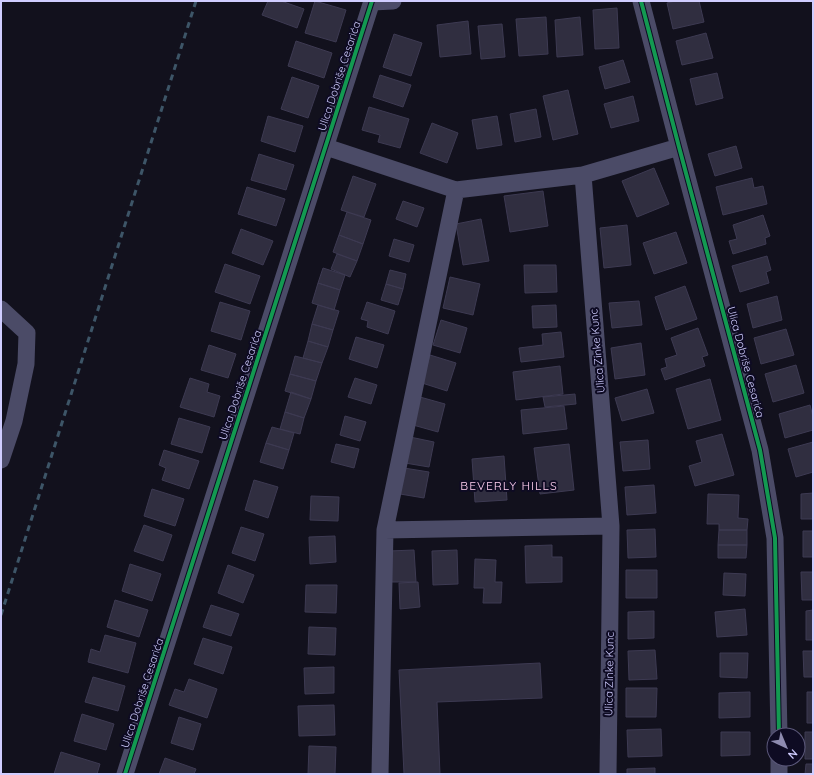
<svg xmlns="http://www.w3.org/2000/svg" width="814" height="775" viewBox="0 0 814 775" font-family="Quicksand,sans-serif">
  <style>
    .building { fill: #302e40; stroke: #3d3a52 }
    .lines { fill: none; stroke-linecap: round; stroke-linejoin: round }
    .minor { stroke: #4b4b67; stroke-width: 17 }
    .rail { stroke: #3d5567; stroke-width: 3; stroke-dasharray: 6 5; stroke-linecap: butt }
    .cycleway-casing { stroke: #0e0b23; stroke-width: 6 }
    .cycleway { stroke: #139951; stroke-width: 4 }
    .labels { text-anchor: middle; stroke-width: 4; stroke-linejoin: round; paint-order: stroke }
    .street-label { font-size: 11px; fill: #d0cdff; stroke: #0e0b23 }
    .neighbourhood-label { font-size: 12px; letter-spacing: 1px; fill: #ffcff0; stroke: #0e0b23 }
  </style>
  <rect width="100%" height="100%" fill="#12111d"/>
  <path class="building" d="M 268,1 L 281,1 L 304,9 L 297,28 L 262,15 Z
    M 315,1 L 346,10 L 336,42 L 305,33 Z
    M 675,1 L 699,1 L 704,22 L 673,29 L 667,3 Z
    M 617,8 L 619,48 L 595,49 L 593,10 Z
    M 546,17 L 548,54 L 519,56 L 516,19 Z
    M 580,17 L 583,55 L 557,57 L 555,20 Z
    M 468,21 L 471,54 L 440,57 L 437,25 Z
    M 502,24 L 505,57 L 481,59 L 478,26 Z
    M 706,33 L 713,58 L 682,65 L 676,41 Z
    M 394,34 L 422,43 L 411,76 L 383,67 Z
    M 296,41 L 332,53 L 324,78 L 288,66 Z
    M 623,60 L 630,82 L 605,89 L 599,67 Z
    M 717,73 L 723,98 L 696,105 L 690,79 Z
    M 380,75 L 411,85 L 403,107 L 373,97 Z
    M 292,77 L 319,86 L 308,118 L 281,109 Z
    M 568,90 L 578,134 L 553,140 L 543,96 Z
    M 633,96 L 639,121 L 611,128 L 604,104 Z
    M 369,107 L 409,119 L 400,148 L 378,142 L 380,135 L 362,130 Z
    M 536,109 L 541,137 L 515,142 L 510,114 Z
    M 268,116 L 303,126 L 295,152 L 261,141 Z
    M 497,116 L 502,145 L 477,149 L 472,120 Z
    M 432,123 L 458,133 L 447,163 L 420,153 Z
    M 736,146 L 742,168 L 715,176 L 708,154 Z
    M 259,154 L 294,165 L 286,190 L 251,180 Z
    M 654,168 L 669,204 L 637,217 L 622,181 Z
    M 353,176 L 376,184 L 364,217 L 341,210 Z
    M 752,178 L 754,188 L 763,186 L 767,204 L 723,215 L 716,187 Z
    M 247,187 L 285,199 L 276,226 L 238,214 Z
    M 543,191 L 548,226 L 510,232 L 504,196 Z
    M 403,201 L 424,208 L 417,227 L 396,219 Z
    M 347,212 L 371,220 L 363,244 L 339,235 Z
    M 763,215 L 770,236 L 765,238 L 766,244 L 733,254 L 729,241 L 737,239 L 733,225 Z
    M 481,219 L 489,261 L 463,265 L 456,224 Z
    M 627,225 L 631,265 L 604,268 L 600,228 Z
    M 241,229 L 273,241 L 263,265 L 232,253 Z
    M 676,232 L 687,263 L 654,274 L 643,243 Z
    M 339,235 L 363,244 L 357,261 L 333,252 Z
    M 394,239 L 414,245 L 409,262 L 389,256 Z
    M 337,254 L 357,261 L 350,277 L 331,269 Z
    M 767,256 L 771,270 L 766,272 L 769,283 L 740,292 L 732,266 Z
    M 225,264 L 260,276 L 250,304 L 215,292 Z
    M 524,265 L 556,265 L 557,292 L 525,293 Z
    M 323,268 L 345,275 L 340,290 L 318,283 Z
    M 390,270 L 406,274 L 403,289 L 386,284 Z
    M 450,277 L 480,284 L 473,315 L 443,308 Z
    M 318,283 L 340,290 L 334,310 L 312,303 Z
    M 386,284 L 403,289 L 398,305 L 381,300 Z
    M 685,286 L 697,319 L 666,330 L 655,297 Z
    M 777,296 L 782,320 L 753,328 L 747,304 Z
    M 639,301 L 642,325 L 612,328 L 609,303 Z
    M 220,302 L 250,311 L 241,340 L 211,331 Z
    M 367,302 L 395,311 L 388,334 L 367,327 L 368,321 L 361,319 Z
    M 318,305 L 339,311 L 333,330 L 312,324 Z
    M 556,305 L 557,327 L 533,328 L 532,306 Z
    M 441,320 L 467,328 L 460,353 L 433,345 Z
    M 312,324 L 333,330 L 328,347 L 308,341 Z
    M 698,328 L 708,355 L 702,357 L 705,366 L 665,380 L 661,369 L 667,367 L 665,359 L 677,355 L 671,338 Z
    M 786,329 L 794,355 L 761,364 L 754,338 Z
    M 561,332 L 564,357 L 521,362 L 519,348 L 543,345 L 542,334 Z
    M 356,337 L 384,345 L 377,368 L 349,359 Z
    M 308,341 L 328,347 L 322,363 L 303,358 Z
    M 641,343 L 645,375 L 615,379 L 611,348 Z
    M 209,345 L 236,354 L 228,378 L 201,370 Z
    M 430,355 L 456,363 L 447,391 L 422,383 Z
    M 295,356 L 322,363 L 316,381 L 290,374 Z
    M 796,365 L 804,393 L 773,402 L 765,374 Z
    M 560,366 L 563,394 L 516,400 L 513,372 Z
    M 290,374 L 316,381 L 311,399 L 285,391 Z
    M 190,378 L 209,384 L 207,392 L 220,396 L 214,417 L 180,407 Z
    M 355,378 L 377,385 L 371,404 L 348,397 Z
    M 710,379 L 721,420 L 688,429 L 676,389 Z
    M 647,389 L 654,413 L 622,421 L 615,398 Z
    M 291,392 L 311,399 L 304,418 L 285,412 Z
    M 575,394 L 576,404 L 545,407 L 543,397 Z
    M 420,397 L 445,404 L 438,432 L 413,425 Z
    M 810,405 L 813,417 L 813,430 L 785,438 L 779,414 Z
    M 564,406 L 567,429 L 523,434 L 521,410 Z
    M 285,412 L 304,418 L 300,434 L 280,429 Z
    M 345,416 L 366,422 L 360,441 L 340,435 Z
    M 179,418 L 210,427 L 202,453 L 171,444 Z
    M 272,427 L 294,433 L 289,450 L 266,443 Z
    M 722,434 L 734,475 L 695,486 L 689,466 L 702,462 L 696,441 Z
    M 410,437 L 434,442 L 429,467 L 405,463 Z
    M 648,440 L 650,469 L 623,471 L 620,442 Z
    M 813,442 L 813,472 L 796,477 L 788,449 Z
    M 266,443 L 289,450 L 283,469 L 260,462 Z
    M 336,444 L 359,449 L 354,468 L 331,462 Z
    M 569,444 L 574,490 L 540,494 L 534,448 Z
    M 164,450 L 199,461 L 189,489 L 162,480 L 166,468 L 159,465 Z
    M 504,456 L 507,500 L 475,502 L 472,459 Z
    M 404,468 L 429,472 L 424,498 L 400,494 Z
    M 254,480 L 278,487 L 268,518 L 245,510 Z
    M 654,485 L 656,513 L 627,515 L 625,487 Z
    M 152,489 L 184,499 L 175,526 L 144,516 Z
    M 813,493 L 813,519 L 801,519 L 801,494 Z
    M 708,494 L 739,495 L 738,518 L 748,519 L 747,530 L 719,530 L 719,524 L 707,524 Z
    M 311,496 L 339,497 L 338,521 L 310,520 Z
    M 144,525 L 172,535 L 163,561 L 134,551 Z
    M 241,527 L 264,534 L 255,561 L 232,553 Z
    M 655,529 L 656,557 L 628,558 L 627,530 Z
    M 719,530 L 747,530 L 747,545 L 718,545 Z
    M 803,531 L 813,531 L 813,557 L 803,557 Z
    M 335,536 L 336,562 L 310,564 L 309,537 Z
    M 552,545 L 552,557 L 562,557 L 562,582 L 526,583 L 525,546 Z
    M 718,545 L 747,545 L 746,558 L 718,558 Z
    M 414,550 L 416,582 L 391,582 L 389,551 Z
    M 457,550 L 458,584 L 433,585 L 432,551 Z
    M 475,559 L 496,560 L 495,582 L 502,582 L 501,603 L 483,603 L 484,588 L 474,588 Z
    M 130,564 L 161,574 L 152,601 L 122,591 Z
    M 228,565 L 254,575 L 243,603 L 218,593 Z
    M 626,570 L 657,570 L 657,598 L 626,598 Z
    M 801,572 L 813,572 L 813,600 L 802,600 Z
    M 724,573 L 746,574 L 745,596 L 723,595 Z
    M 418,582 L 420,607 L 400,609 L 399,583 Z
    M 306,585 L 337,585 L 336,613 L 305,612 Z
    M 115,600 L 148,610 L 139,637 L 107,627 Z
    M 211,605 L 239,614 L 231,636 L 203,627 Z
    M 745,609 L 747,635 L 717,637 L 715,612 Z
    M 813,610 L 813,640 L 806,640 L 806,611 Z
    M 654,611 L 654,638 L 628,639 L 628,612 Z
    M 309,627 L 336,628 L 335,655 L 308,654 Z
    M 105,635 L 136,643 L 128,673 L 88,662 L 91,649 L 100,652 Z
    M 203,638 L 232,647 L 223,674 L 194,664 Z
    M 655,650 L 657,679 L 629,680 L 628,651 Z
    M 803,651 L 813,651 L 813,677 L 804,677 Z
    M 720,653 L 748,653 L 747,678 L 720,677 Z
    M 540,663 L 542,698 L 437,702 L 440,774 L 404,774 L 399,670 Z
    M 334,667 L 334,693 L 305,694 L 304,668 Z
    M 93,677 L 125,686 L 118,711 L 85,702 Z
    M 189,679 L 217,689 L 207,718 L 169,705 L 175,689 L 184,692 Z
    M 626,688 L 657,688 L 656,717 L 626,717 Z
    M 750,692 L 750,717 L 719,718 L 719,693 Z
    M 807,692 L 813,692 L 813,723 L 807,723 Z
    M 334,705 L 335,735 L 299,736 L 298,706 Z
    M 82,714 L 114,724 L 106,750 L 74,741 Z
    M 179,717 L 201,724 L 193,750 L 171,743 Z
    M 661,729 L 662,756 L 628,757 L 627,730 Z
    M 721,732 L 750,732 L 750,755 L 721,756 Z
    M 805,732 L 813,732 L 813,759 L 805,759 Z
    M 309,746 L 336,747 L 335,774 L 308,774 Z
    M 61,752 L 100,764 L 97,774 L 54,774 Z
    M 165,758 L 196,769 L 194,774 L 159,774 Z
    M 806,764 L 813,764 L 813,774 L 805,774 Z
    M 655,768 L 655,774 L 627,774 L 627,769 Z"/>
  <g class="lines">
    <path class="minor" d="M 641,1 L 679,147 L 760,450 L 775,538 L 779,735
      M 372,2 L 393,1
      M 326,147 L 456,190 L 583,175 L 679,147
      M 583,175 L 611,526 L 608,774
      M 1,309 L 27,333 L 26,364 L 14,421 L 1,460
      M 385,530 L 611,526
      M 779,759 L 779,774
      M 125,774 L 372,1
      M 380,774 L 385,530 L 456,190"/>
    <path class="rail" d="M 1,615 L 196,1"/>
    <defs>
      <path id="cycleway" d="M 641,1 L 679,147 L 760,450 L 775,538 L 779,735
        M 125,774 L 372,1"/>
    </defs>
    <use href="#cycleway" class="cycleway-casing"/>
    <use href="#cycleway" class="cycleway"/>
  </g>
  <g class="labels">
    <g class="street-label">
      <text transform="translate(339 76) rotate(-72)" y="4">Ulica Dobriše Cesarića</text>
      <text transform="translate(597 351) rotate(-95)" y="4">Ulica Zinke Kunc</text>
      <text transform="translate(746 362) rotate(75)" y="4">Ulica Dobriše Cesarića</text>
      <text transform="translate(240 385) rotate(-72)" y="4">Ulica Dobriše Cesarića</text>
      <text transform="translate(609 674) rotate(-89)" y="4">Ulica Zinke Kunc</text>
      <text transform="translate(142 693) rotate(-72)" y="4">Ulica Dobriše Cesarića</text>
    </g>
    <g class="neighbourhood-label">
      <text x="509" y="490">BEVERLY HILLS</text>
    </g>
  </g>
  <rect width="814" height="775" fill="none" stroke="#d0cdff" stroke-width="4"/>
  <g transform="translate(786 747) rotate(136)"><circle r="19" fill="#0e0b23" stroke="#5c597b"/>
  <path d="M0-3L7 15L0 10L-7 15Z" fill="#8e8bb0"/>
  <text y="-6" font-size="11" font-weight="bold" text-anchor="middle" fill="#d0cdff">N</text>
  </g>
</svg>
